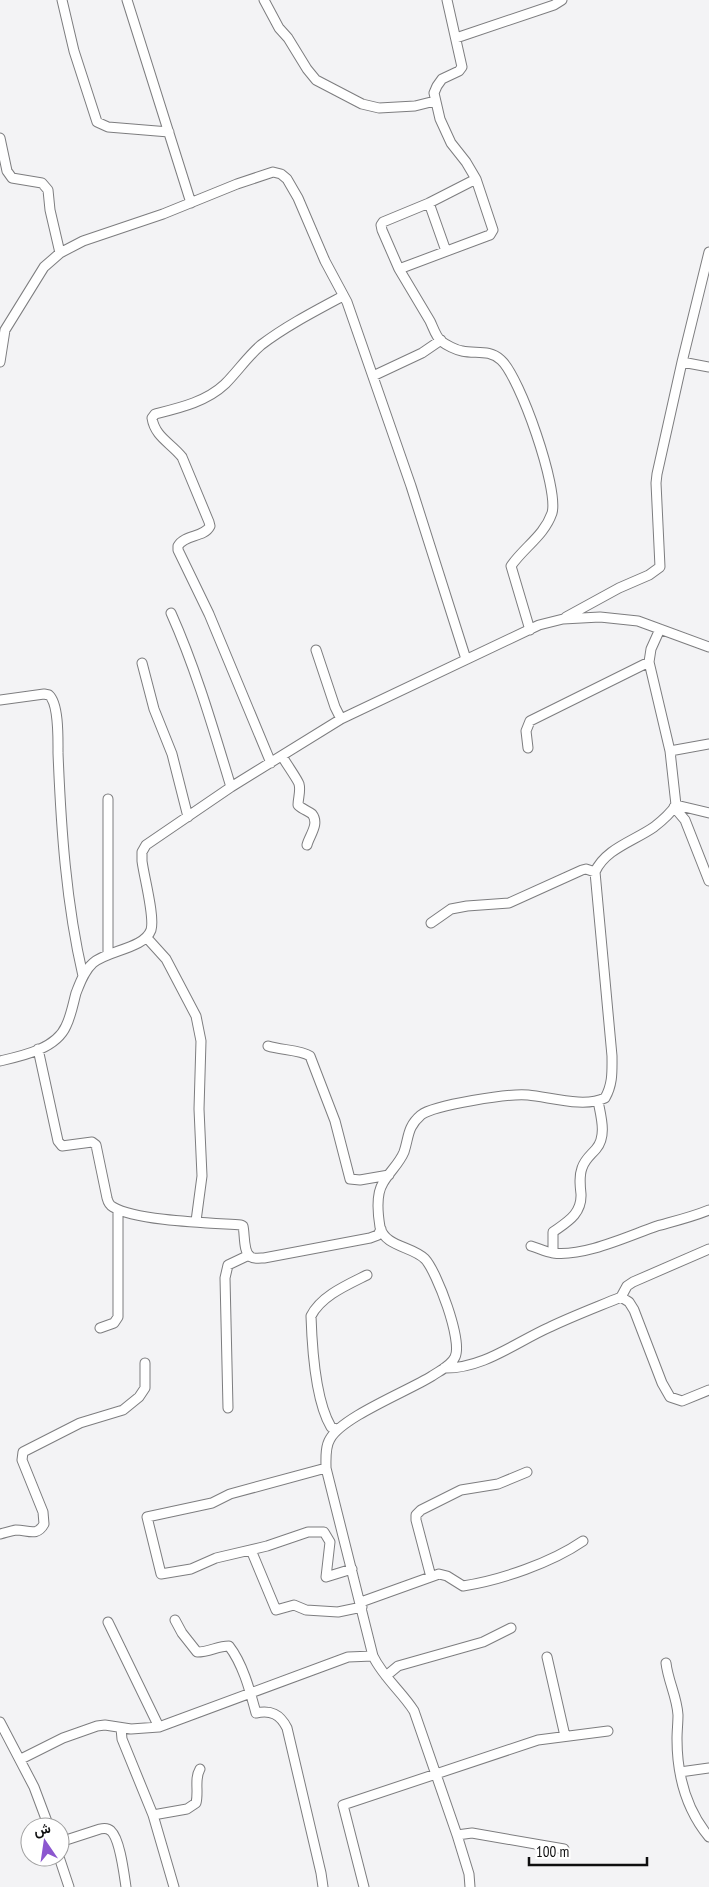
<svg xmlns="http://www.w3.org/2000/svg" width="709" height="1887" viewBox="0 0 709 1887" font-family="'PT Sans Narrow',Vazirmatn,sans-serif">
  <style>
    .lines { fill: none; stroke-linecap: round; stroke-linejoin: round }
    .street-casing { stroke: #7d7d7f; stroke-width: 11 }
    .street { stroke: #fff; stroke-width: 9 }
  </style>
  <rect width="100%" height="100%" fill="#f3f3f5"/>
  <g class="lines">
    <defs>
      <path id="street" d="M 62,0 L 74,51 L 97,122 L 108,127 L 169,132
        M 127,0 L 191,203
        M 264,0 L 279,28 L 288,38 L 307,69 L 316,80 L 362,104 L 379,108 L 415,106 L 435,101
        M 447,0 L 462,67 L 459,71 L 442,79 L 437,86 L 434,93 L 440,119 L 451,143 L 466,162 L 476,179 L 493,230 L 490,235 L 487,236 L 399,269 C 409,286 420,304 430,321 C 433,327 436,337 441,341 C 446,345 456,350 462,351 C 476,354 489,349 501,360 C 520,377 559,489 552,513 C 544,536 524,547 511,566 L 530,630
        M 456,38 L 554,5 L 562,0
        M 0,138 L 7,171 L 12,178 L 42,183 L 48,190 L 50,210 L 60,253
        M 429,203 L 446,251
        M 399,269 L 382,230 L 381,225 L 383,222 L 429,203 L 476,179
        M 0,362 L 5,330 L 44,267 L 60,253 L 83,241 L 163,214 L 237,184 L 273,172 L 281,174 L 287,179 L 298,198 L 325,261 L 347,302 L 411,486 L 466,659
        M 682,362 L 709,367
        M 373,376 L 422,353 L 441,340
        M 171,613 C 196,669 213,728 231,787
        M 566,617 L 619,588 L 649,575 L 660,567 L 656,483 L 657,474 L 682,362 L 709,252
        M 316,650 L 335,707 L 341,719
        M 142,663 L 154,709 L 172,754 L 188,817
        M 0,700 L 44,694 L 49,695 C 59,704 58,739 58,753 C 61,828 66,903 83,976
        M 528,748 L 526,731 L 530,721 L 649,662
        M 670,751 L 709,744
        M 282,756 C 285,762 298,780 299,784 C 301,791 298,798 298,805 C 302,809 308,811 312,814 C 320,824 309,836 307,845
        M 271,763 L 209,614 L 178,550 L 178,546 C 185,534 204,538 210,526 L 209,522 L 182,457 C 171,443 155,437 152,418 L 155,414 C 179,408 206,402 225,384 C 237,372 248,356 261,345 C 286,326 315,311 343,296
        M 108,799 L 108,954
        M 676,805 L 709,813
        M 674,807 L 685,820 L 709,881
        M 431,923 L 451,909 L 467,906 L 509,903 L 582,870 L 586,869 L 595,872
        M 147,938 L 166,959 L 196,1016 L 201,1041 L 199,1109 L 202,1176 L 196,1221
        M 268,1046 C 280,1050 301,1050 310,1056 L 335,1121 L 350,1179 L 360,1180 L 389,1175
        M 38,1049 L 58,1141 L 62,1146 L 92,1142 L 96,1145 L 107,1198 C 108,1202 109,1205 113,1207 C 136,1221 211,1223 241,1225 L 243,1226 C 245,1234 243,1253 251,1257 C 254,1259 261,1258 264,1258 L 370,1238 L 378,1235 L 381,1229
        M 0,1061 C 22,1056 56,1049 66,1026 C 71,1016 73,1004 76,993 C 80,983 84,971 93,963 C 108,950 144,949 151,930 C 155,917 144,877 142,861 L 142,852 L 146,845 L 231,787 L 341,719 L 539,625 L 563,619 L 600,617 L 638,621 L 709,647
        M 531,1246 C 538,1248 546,1252 553,1253 C 584,1257 628,1236 657,1226 C 675,1221 692,1217 709,1210
        M 553,1253 L 553,1232 C 567,1222 582,1214 581,1194 C 580,1185 579,1176 582,1168 C 585,1159 590,1156 596,1149 C 607,1136 601,1117 598,1101
        M 621,1297 L 629,1302 L 634,1310 L 662,1383 L 670,1397 L 682,1401 L 709,1390
        M 100,1328 L 114,1323 L 118,1317 L 118,1210
        M 444,1368 C 483,1369 516,1342 550,1327 C 573,1316 597,1307 621,1297 L 627,1286 L 633,1282 L 709,1249
        M 228,1408 L 225,1278 L 228,1265 L 249,1255
        M 336,1429 L 331,1427 C 315,1400 312,1347 311,1316 C 321,1296 347,1285 367,1275
        M 326,1468 L 230,1494 L 212,1503 L 147,1517 L 161,1574 L 191,1569 L 216,1558 L 267,1546 L 308,1532 L 324,1532 L 330,1542 L 326,1577 L 352,1569
        M 0,1534 C 5,1533 10,1531 16,1530 C 28,1530 37,1537 44,1524 L 43,1512 L 22,1460 L 23,1452 L 80,1423 L 123,1410 L 139,1397 L 145,1388 L 145,1363
        M 251,1550 L 276,1610 L 294,1605 L 306,1610 L 338,1612 L 362,1607
        M 431,1577 L 416,1520 L 416,1515 L 421,1510 L 461,1490 L 498,1484 L 527,1472
        M 361,1602 L 439,1574 L 447,1576 L 463,1586 C 501,1580 551,1563 583,1541
        M 175,1620 L 182,1633 L 197,1652 C 210,1652 217,1646 229,1646 C 243,1664 250,1691 256,1713 C 271,1710 280,1714 287,1728 L 321,1873 L 323,1887
        M 108,1622 L 159,1727
        M 547,1657 L 565,1736
        M 666,1663 C 668,1681 677,1697 678,1715 C 678,1723 677,1731 677,1739 C 677,1774 686,1809 709,1837
        M 386,1676 L 398,1666 L 483,1642 L 511,1628
        M 0,1722 L 34,1787 L 49,1827
        M 121,1728 L 122,1739 L 153,1815 L 174,1887
        M 21,1759 L 63,1738 L 97,1726 L 105,1725 L 131,1729 L 159,1727 L 348,1657 L 373,1656
        M 680,1772 L 709,1768
        M 153,1815 L 187,1809 L 196,1803 C 199,1791 194,1779 200,1769
        M 457,1835 L 472,1833 L 564,1849
        M 60,1842 L 100,1829 C 104,1828 108,1828 111,1831 C 120,1839 124,1874 126,1887
        M 59,1857 L 69,1887
        M 364,1887 L 343,1805 L 538,1740 L 608,1731
        M 470,1887 L 469,1874 L 457,1835 L 414,1711 C 402,1692 383,1677 373,1656 L 326,1468 C 326,1459 325,1447 330,1439 C 342,1417 408,1391 432,1376 C 439,1371 451,1366 455,1357 C 463,1341 437,1272 425,1259 C 412,1246 385,1247 380,1227 C 378,1215 376,1194 383,1183 C 390,1171 399,1164 404,1152 C 409,1137 407,1127 421,1115 C 434,1105 510,1093 528,1095 C 550,1097 584,1108 605,1098 C 613,1084 612,1071 612,1056 L 595,872 C 605,849 634,841 654,827 C 663,820 670,814 676,805 L 670,751 L 649,662 L 651,649 L 660,629"/>
    </defs>
    <use href="#street" class="street-casing"/>
    <use href="#street" class="street"/>
  </g>
  <g transform="translate(45 1842) rotate(347)"><circle r="24" fill="#ffffff" stroke="#9f9f9f"/>
  <path d="M0-4L9 19L0 12L-9 19Z" fill="#8c57cf"/>
  <text y="-8" font-size="14" font-weight="bold" text-anchor="middle" fill="#0e0e0f">ش</text>
  </g>
  <path d="M529 1857v8h118v-8" fill="none" stroke="#0e0e0f" stroke-width="2.5"/>
  <text x="536" y="1857" font-size="15" fill="#0e0e0f" stroke="#ffffff" stroke-width="4" paint-order="stroke">100 m</text>
</svg>
